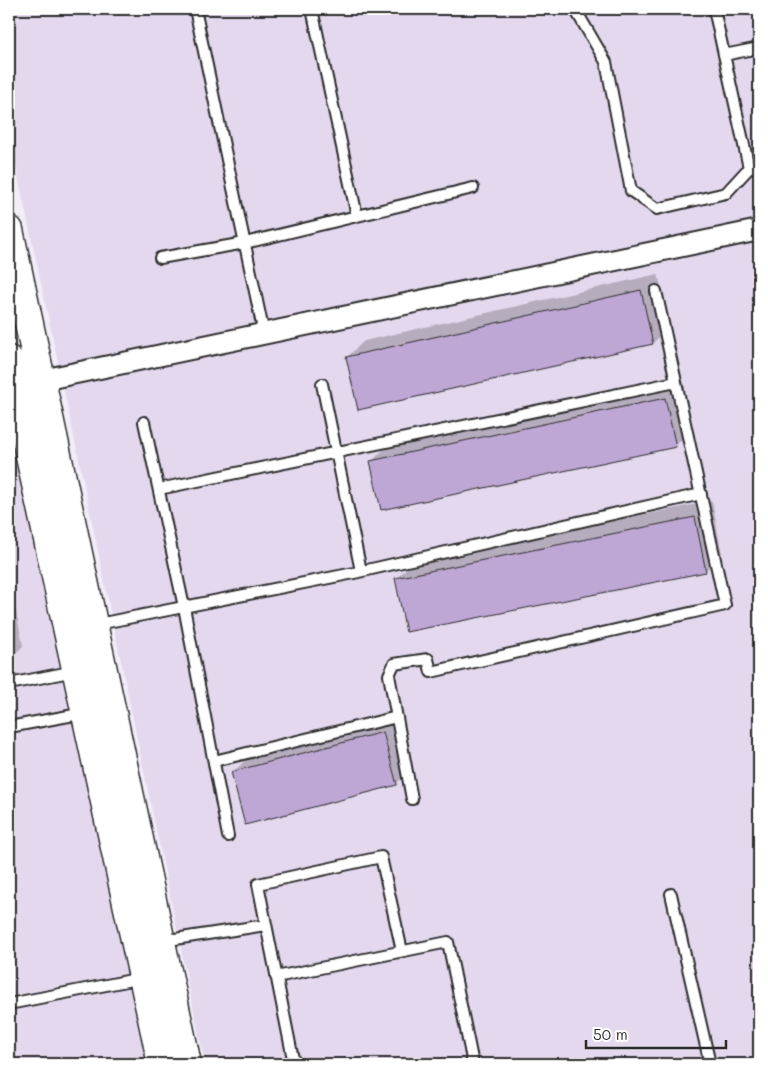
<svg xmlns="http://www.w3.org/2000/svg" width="768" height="1073" viewBox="0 0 768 1073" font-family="Mali,sans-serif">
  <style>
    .built { fill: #e3d8ed }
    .shadow { fill: #0003 }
    .building { fill: #bfa7d5; stroke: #2b2b2b }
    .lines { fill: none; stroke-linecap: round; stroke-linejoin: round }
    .lane-casing { stroke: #2b2b2b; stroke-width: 14 }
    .street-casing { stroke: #2b2b2b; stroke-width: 24 }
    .secondary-casing { stroke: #2b2b2b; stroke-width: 31 }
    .lane { stroke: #fff; stroke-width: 10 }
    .street { stroke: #fff; stroke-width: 20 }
    .secondary { stroke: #fff; stroke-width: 28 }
  </style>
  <rect width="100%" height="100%" fill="#f2edf7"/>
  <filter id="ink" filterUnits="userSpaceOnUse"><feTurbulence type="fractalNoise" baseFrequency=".02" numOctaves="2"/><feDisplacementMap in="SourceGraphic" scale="10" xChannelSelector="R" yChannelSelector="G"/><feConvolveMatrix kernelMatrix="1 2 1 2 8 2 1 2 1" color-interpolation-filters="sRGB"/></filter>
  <g filter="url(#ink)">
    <path class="built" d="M 9,9 L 759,9 L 759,1064 L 205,1064 L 78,455 L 9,134 Z
      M 9,379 L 156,1064 L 9,1064 Z"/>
    <path class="shadow" d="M 658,274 L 670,326 L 653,343 L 359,409 L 347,357 L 364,341 Z
      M 682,382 L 692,429 L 675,446 L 371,462 L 388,445 Z
      M 712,501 L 722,554 L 706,570 L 397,578 L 414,561 Z
      M 9,576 L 23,646 L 9,660 Z
      M 400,716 L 413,768 L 396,784 L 233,772 L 250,756 Z"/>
    <path class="building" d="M 641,290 L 653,344 L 358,410 L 346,357 Z
      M 665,398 L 676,447 L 381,510 L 370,461 Z
      M 695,517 L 706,572 L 406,632 L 395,578 Z
      M 383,732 L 397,785 L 245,825 L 231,772 Z"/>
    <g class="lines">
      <defs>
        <path id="lane" d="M 195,9 L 264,334
          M 312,9 L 357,216
          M 575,9 L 606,62 L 631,191 L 657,209 L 726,193 L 749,168 L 759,166
          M 714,9 L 749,168
          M 724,55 L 759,48
          M 160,258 L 245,243 L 473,188
          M 322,384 L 361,571
          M 144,422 L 184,607 L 228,836
          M 159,489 L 676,382
          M 93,625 L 354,573 L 701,494
          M 9,684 L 75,671
          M 9,727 L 85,713
          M 214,761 L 397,717
          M 412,799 L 389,675 L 394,664 L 428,659 L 431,672 L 725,605 L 656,291
          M 671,894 L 710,1064
          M 162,941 L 266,925
          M 276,977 L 448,942 L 473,1064
          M 9,1004 L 142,978
          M 294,1064 L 258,884 L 381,857 L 402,951"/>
        <path id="street" d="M 28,383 L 759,230"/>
        <path id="secondary" d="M 9,230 L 187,1064
          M 9,360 L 162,1064"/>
      </defs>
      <use href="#lane" class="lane-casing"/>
      <use href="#street" class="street-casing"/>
      <use href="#secondary" class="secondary-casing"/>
      <use href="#lane" class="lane"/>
      <use href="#street" class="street"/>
      <use href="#secondary" class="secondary"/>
    </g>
  </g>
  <rect width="768" height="1073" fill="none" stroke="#fff" stroke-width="30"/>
  <rect x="15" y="15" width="738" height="1043" fill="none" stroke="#2b2b2b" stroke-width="2" filter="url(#ink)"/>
  <path d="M586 1040v8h140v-8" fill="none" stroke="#2b2b2b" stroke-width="2.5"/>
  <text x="593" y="1040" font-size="15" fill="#2b2b2b" stroke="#ffffff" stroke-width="4" paint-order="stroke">50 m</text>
</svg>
